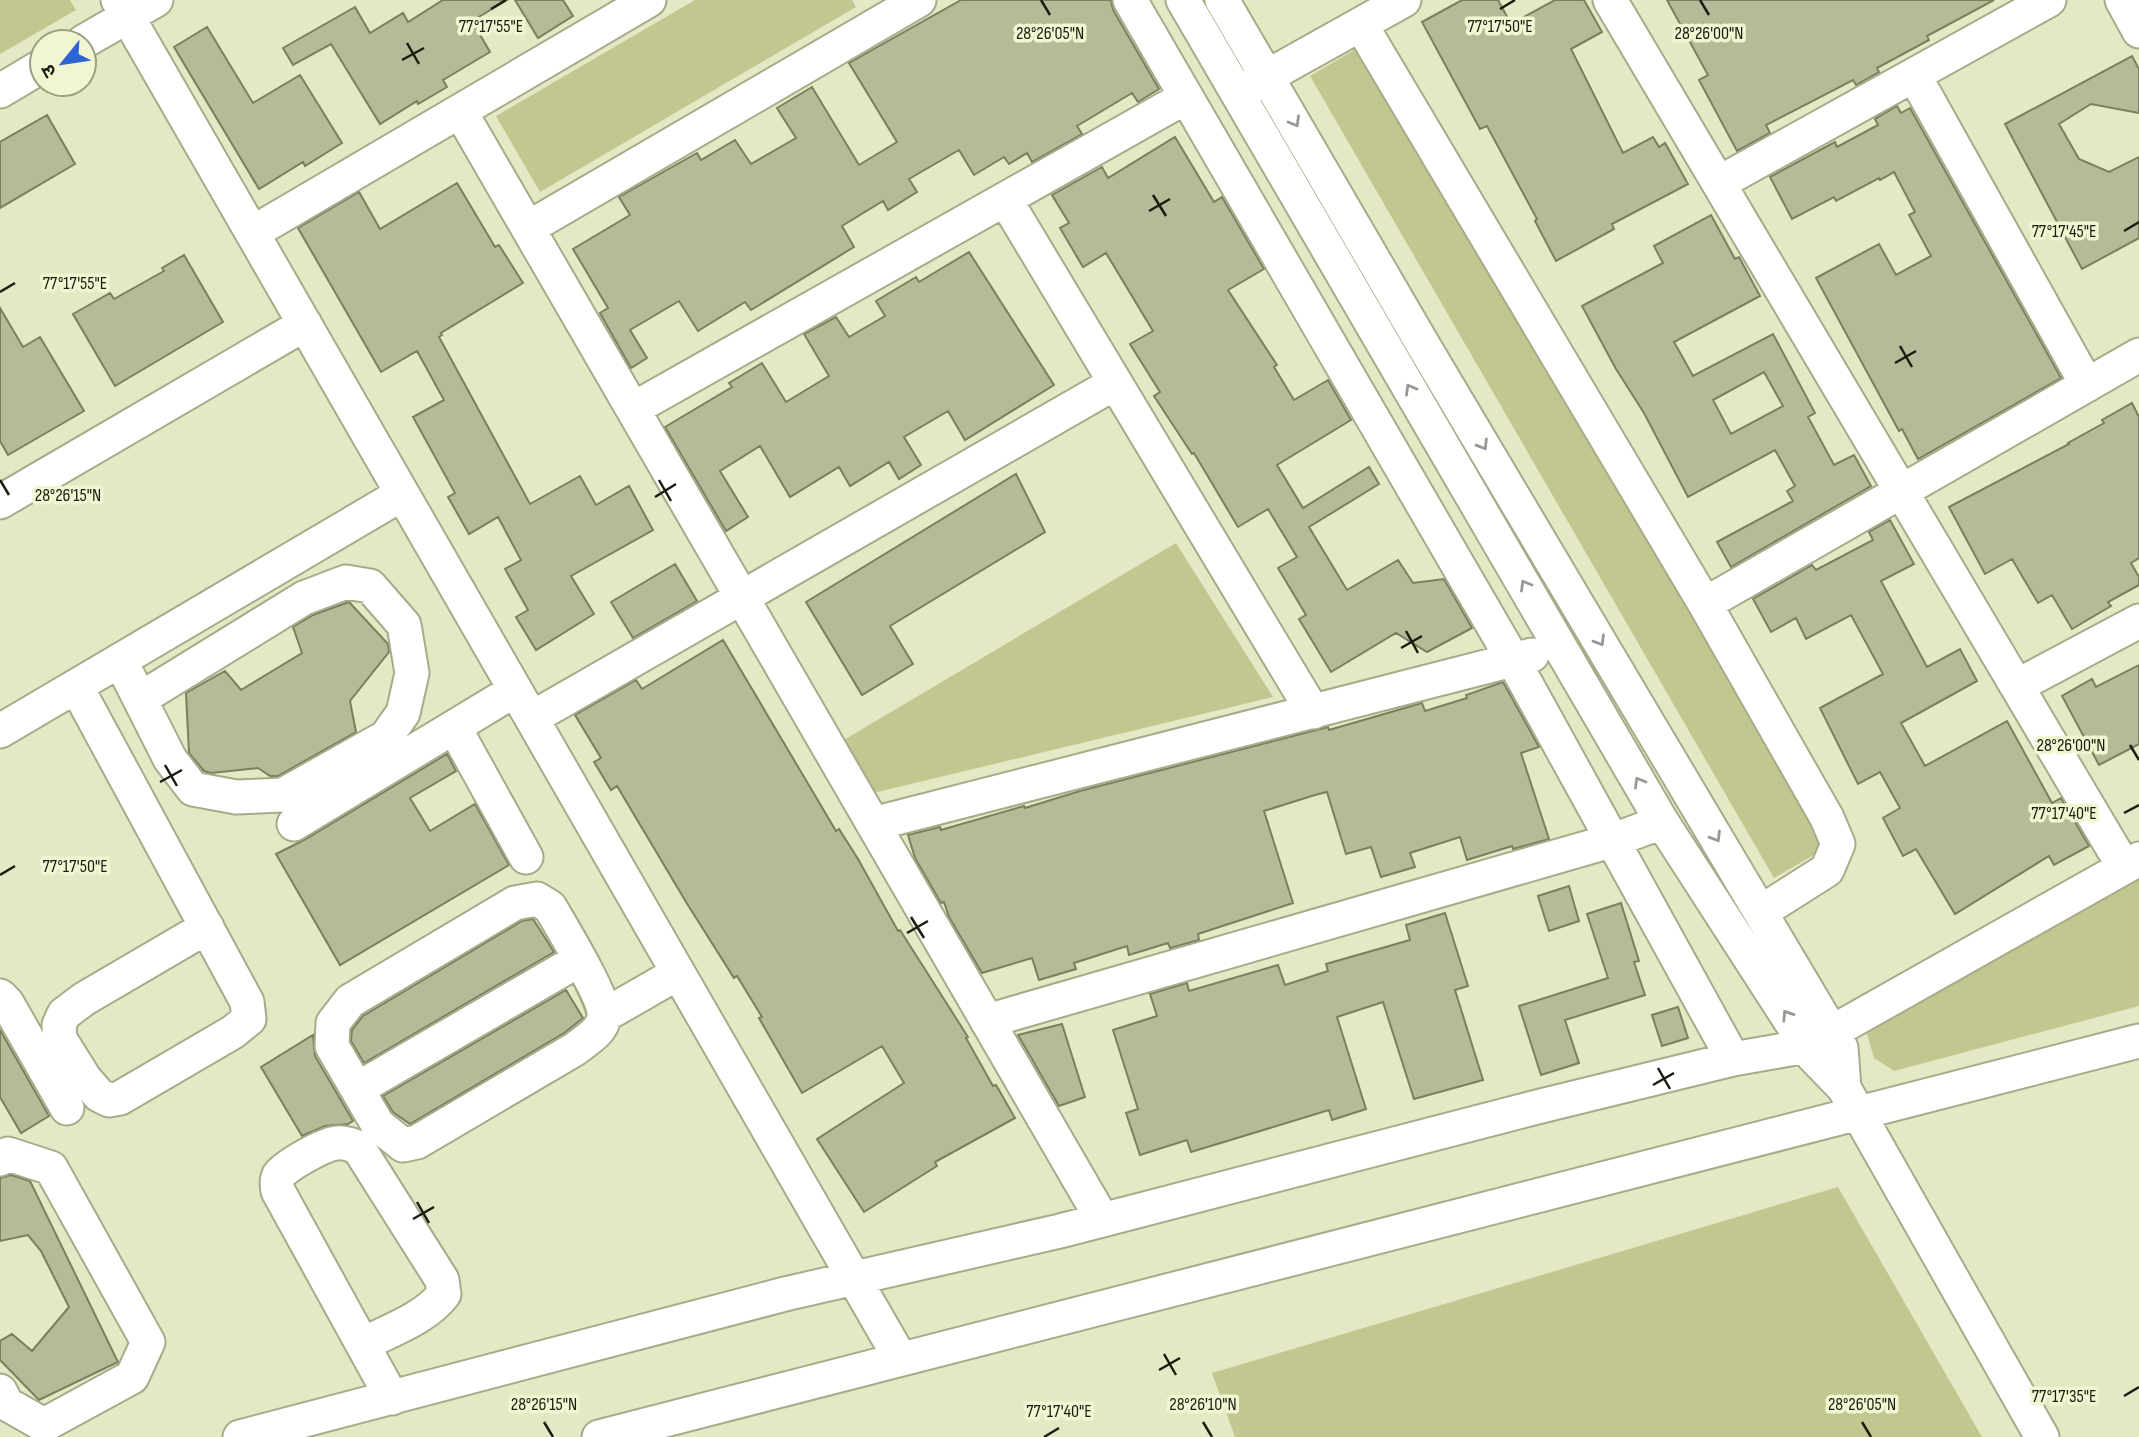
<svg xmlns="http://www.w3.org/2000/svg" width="2139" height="1437" viewBox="0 0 2139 1437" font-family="'Sofia Sans Condensed','Noto Sans Devanagari',sans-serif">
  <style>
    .green { fill: #c1c78e }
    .building { fill: #b6ba98; stroke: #7c7f5f; stroke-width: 2; fill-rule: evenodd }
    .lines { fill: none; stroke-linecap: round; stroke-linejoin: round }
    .minor-casing { stroke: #a8ab8a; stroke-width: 37 }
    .minor { stroke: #fff; stroke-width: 33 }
    .oneway { stroke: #999993 }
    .ticks { fill: none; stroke: #1c1d10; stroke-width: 2.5 }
    .ticks-label { font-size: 18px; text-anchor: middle; fill: #1c1d10; stroke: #f1f6d2; stroke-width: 7; stroke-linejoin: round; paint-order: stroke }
  </style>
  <rect width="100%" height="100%" fill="#e4e8c5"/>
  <path class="green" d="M 0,0 L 70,0 L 76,10 L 0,54 Z
    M 695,0 L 852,0 L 856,7 L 540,192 L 496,116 Z
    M 1366,43 L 1831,845 L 1774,878 L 1310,76 Z
    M 1176,543 L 1273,697 L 869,794 L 837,744 Z
    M 2139,880 L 2139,1006 L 1894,1071 L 1874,1058 L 1865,1027 Z
    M 1838,1187 L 1982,1437 L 1235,1437 L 1212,1373 Z"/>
  <path class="building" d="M 443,0 L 507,0 L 472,21 L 490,52 L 443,80 L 447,87 L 418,104 L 417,101 L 380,124 L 331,44 L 293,65 L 283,48 L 355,7 L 370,33 L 403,13 L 408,22 Z
    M 515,0 L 563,0 L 573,16 L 538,38 Z
    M 961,0 L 1111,0 L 1113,10 L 1159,89 L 1138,102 L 1132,93 L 1077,126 L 1082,134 L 1032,162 L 1027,153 L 1009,164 L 1004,157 L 974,175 L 959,150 L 909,179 L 917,192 L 888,210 L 883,201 L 842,226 L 854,247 L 751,310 L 745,302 L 698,331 L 679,301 L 630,330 L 647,358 L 631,368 L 600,313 L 608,308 L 573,249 L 630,215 L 619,197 L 697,153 L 701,160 L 735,140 L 751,164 L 796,138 L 777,108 L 812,87 L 859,165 L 897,142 L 849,63 Z
    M 1462,0 L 1498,0 L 1511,24 L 1555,0 L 1584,0 L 1602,32 L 1571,49 L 1623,153 L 1653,137 L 1659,147 L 1665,143 L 1688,184 L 1612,224 L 1614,229 L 1556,261 L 1535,221 L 1537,219 L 1487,126 L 1480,129 L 1422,22 Z
    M 1667,0 L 1994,0 L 1927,36 L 1929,40 L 1877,68 L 1879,72 L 1856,85 L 1853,80 L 1766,125 L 1770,133 L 1737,151 L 1699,80 L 1708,75 Z
    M 207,27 L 253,103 L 300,75 L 342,143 L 305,166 L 303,162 L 259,189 L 174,47 Z
    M 2132,56 L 2139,69 L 2139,113 L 2091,104 L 2059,124 L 2079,159 L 2109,172 L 2139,157 L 2139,238 L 2082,269 L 2005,124 Z
    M 1897,106 L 1901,113 L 1910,108 L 2061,378 L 1918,459 L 1902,429 L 1899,431 L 1816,278 L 1879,244 L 1896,275 L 1931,256 L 1909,215 L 1915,212 L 1894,172 L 1880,180 L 1879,178 L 1836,201 L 1834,197 L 1792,219 L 1770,177 L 1835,142 L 1837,147 L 1878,125 L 1875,119 Z
    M 47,115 L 75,164 L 0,208 L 0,142 Z
    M 1175,137 L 1214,202 L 1222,197 L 1264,269 L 1228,290 L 1277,365 L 1274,367 L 1294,400 L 1328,380 L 1351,420 L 1277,465 L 1303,508 L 1369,467 L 1379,484 L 1309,527 L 1347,590 L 1398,560 L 1413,583 L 1444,579 L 1472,628 L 1427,652 L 1396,633 L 1331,672 L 1299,619 L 1306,615 L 1278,568 L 1297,557 L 1268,509 L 1238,527 L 1194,453 L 1192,454 L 1154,396 L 1160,392 L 1130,344 L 1153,331 L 1106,253 L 1083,267 L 1060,228 L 1069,223 L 1052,195 L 1102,167 L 1108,178 Z
    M 457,183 L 495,247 L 499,245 L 523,283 L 441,333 L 442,335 L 439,337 L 530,504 L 580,476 L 596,505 L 629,486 L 653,530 L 571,576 L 594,614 L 536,650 L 516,617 L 528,610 L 505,569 L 521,560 L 498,517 L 469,534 L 448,497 L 455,493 L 413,417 L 444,400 L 417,351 L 381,372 L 298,228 L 359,192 L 380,229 Z
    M 1711,215 L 1735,259 L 1739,257 L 1760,296 L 1674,342 L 1693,376 L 1773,334 L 1815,413 L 1808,417 L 1834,465 L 1854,455 L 1871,486 L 1731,567 L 1717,542 L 1793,501 L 1787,491 L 1795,486 L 1775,450 L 1688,497 L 1644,413 L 1616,369 L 1582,306 L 1663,263 L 1654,246 ZM 1764,372 L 1783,406 L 1731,434 L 1713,400 Z
    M 969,252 L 1054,385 L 965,440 L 948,411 L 904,437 L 921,465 L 899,479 L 889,462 L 850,486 L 839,467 L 790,497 L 760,446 L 720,471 L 748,517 L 726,531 L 665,427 L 732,387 L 729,383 L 762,363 L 786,402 L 829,376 L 804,334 L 836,317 L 849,337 L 885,316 L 876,301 L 916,277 L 919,282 Z
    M 184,255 L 223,322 L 115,386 L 73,314 L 110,293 L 114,299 L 164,271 L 162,268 Z
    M 0,308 L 23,347 L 40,337 L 84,411 L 8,455 L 0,441 Z
    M 2132,403 L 2139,417 L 2139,558 L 2131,563 L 2139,577 L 2139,585 L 2108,602 L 2111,606 L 2072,629 L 2052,595 L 2038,603 L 2012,559 L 1985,574 L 1949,507 L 2069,444 L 2068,443 L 2104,423 L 2102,420 Z
    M 1016,474 L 1045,532 L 890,626 L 913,664 L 862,695 L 806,602 Z
    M 1890,520 L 1914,564 L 1881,581 L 1927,667 L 1960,649 L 1977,681 L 1901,723 L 1925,766 L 2007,721 L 2052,803 L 2061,798 L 2089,846 L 2054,865 L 2049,856 L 1955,914 L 1916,849 L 1903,856 L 1883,818 L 1900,808 L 1880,772 L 1858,784 L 1820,708 L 1883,674 L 1851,615 L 1806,639 L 1796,618 L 1771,632 L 1753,599 L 1812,565 L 1816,570 L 1873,540 L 1869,532 Z
    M 675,564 L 697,601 L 633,638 L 611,602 Z
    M 349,602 L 388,644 L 389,652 L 350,701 L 356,732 L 278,776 L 270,776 L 258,768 L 211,773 L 204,771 L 189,753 L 186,693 L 225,671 L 241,690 L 302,653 L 293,627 L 313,615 Z
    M 723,640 L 836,831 L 839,829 L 858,859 L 898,931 L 900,930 L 968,1037 L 966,1038 L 993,1086 L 996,1085 L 1015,1118 L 935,1162 L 937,1166 L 864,1212 L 817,1139 L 904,1083 L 882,1046 L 802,1093 L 759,1018 L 762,1017 L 737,976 L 734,978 L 686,902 L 617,786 L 611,790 L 594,762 L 601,758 L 575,715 L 636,680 L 642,689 Z
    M 2139,665 L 2139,744 L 2099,765 L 2062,696 L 2092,679 L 2096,687 Z
    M 1503,682 L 1539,747 L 1521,753 L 1549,839 L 1513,849 L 1512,846 L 1467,860 L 1460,837 L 1410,853 L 1415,867 L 1381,877 L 1371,847 L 1346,854 L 1327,792 L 1315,795 L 1264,811 L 1293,903 L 1198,934 L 1199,940 L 1170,948 L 1168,943 L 1129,955 L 1127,946 L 1074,963 L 1076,969 L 1039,980 L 1032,958 L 982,973 L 949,917 L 944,902 L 941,903 L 915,858 L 908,835 L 940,827 L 941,830 L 1024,806 L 1025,808 L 1080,791 L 1328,727 L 1329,730 L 1422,703 L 1425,711 L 1467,698 L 1466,695 Z
    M 447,754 L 456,771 L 410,798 L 430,831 L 475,804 L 509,865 L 340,965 L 276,854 L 304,840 Z
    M 1569,886 L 1579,921 L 1549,931 L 1538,896 Z
    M 1621,903 L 1639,961 L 1634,962 L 1645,995 L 1565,1020 L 1579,1063 L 1541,1075 L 1519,1006 L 1608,978 L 1587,914 Z
    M 1445,913 L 1468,986 L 1455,990 L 1483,1080 L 1414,1099 L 1383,1002 L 1337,1017 L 1366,1109 L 1332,1120 L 1329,1110 L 1191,1152 L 1187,1140 L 1140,1155 L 1126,1113 L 1138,1109 L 1113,1030 L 1157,1016 L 1150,994 L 1187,983 L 1189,991 L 1278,965 L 1285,985 L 1328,971 L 1326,964 L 1410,940 L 1406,925 Z
    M 533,919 L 554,952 L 364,1063 L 351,1041 L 352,1030 L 363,1016 L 522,921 Z
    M 566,990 L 583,1018 L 564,1033 L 410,1124 L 393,1112 L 383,1096 Z
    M 1678,1007 L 1688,1038 L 1662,1046 L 1652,1015 Z
    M 1062,1024 L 1085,1097 L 1059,1106 L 1018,1035 Z
    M 0,1030 L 49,1116 L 21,1133 L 0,1097 Z
    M 313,1035 L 315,1056 L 353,1121 L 348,1124 L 325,1126 L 302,1136 L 261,1067 Z
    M 11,1175 L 30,1181 L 118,1362 L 39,1400 L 0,1360 L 0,1341 L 12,1334 L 32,1351 L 69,1307 L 41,1251 L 28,1235 L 0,1241 L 0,1178 Z"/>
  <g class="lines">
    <defs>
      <path id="minor" d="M 118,0 L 900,1358
        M 1130,0 L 1513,660 L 1733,1059
        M 1183,0 L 1662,822 L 1813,1056 L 1844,1088 L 2042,1437
        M 1222,0 L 1422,343 L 1841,1048 L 1844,1088
        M 1610,0 L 2124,867
        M 2122,0 L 2139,31
        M 1361,25 L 1705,604 L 1827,818 L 1838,844 L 1827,870 L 1761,912
        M 83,42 L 156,0
        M 1914,75 L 2087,385
        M 1250,86 L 1404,0
        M 0,91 L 42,66
        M 460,111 L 1102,1219
        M 1719,183 L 2049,0
        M 1005,199 L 1313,712
        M 528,228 L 919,0
        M 252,233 L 649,0
        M 633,409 L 1186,97
        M 0,502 L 305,324
        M 1705,604 L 2139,355
        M 120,660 L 170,759 L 193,789 L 236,797 L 283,795 L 386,737 L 403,713 L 412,673 L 404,625 L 370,586 L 346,582 L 304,598 L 140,699
        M 76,686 L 247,1002 L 249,1019 L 233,1032 L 120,1098 L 109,1100 L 99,1095 L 85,1079 L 60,1039 L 59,1025 L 64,1014 L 84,999 L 207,927
        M 2017,686 L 2139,621
        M 532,718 L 1115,383
        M 454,727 L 526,857
        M 0,731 L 402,494
        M 294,824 L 515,690
        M 873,824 L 1532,655
        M 537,899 L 550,907 C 561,926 606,1000 604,1017 C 602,1032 586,1040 575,1049 L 417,1142 L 403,1145 L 378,1125 L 332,1046 L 333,1023 L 350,1001 L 515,903 Z
        M 0,996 L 7,1003 L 67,1108
        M 605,1015 L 678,973
        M 987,1021 L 1614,840 L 1662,822
        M 1832,1032 L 2139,859
        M 357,1089 L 579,960
        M 0,1159 L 8,1154 L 51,1168 L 148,1342 L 132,1377 L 44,1425 L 7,1404 L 0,1391
        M 363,1344 C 389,1331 426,1318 444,1294 L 442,1280 L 358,1147 C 351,1145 344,1142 337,1143 C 324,1144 287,1165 279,1175 C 276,1180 277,1186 278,1191 L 392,1398
        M 240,1437 L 785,1294 L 1060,1231 L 1537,1107 L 1733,1059 L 1807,1046
        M 599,1437 L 2139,1041"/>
    </defs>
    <use href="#minor" class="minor-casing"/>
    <use href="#minor" class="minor"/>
  </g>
  <defs><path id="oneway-chevron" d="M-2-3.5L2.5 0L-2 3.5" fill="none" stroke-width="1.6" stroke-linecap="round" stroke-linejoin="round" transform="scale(1.75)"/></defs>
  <g class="oneway">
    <use href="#oneway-chevron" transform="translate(1295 122) rotate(60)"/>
    <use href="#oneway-chevron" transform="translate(1410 389) rotate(-120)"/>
    <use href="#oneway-chevron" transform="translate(1483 445) rotate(59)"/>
    <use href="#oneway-chevron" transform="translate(1525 585) rotate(-120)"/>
    <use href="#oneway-chevron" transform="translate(1600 641) rotate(59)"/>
    <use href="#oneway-chevron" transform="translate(1639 782) rotate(-120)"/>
    <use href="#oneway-chevron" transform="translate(1716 837) rotate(59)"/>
    <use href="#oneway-chevron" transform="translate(1787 1015) rotate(-123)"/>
  </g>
  <path class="ticks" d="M 1041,0 L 1050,15M 1700,0 L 1709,15M 491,9 L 506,0M 1500,9 L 1515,0M 407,43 L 419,64M 402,60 L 424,48M 1153,195 L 1166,216M 1149,211 L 1170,199M 2124,231 L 2139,222M 0,292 L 15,283M 1900,346 L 1912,367M 1895,363 L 1916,351M 0,480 L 9,495M 659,480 L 671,501M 655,497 L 676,484M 1406,631 L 1418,653M 1401,648 L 1422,636M 2130,745 L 2139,760M 165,765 L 177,786M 160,782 L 182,770M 2124,813 L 2139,805M 0,875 L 15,866M 911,917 L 924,938M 907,933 L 928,921M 1658,1068 L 1670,1089M 1653,1085 L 1674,1073M 417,1202 L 429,1223M 413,1219 L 434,1207M 1164,1354 L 1176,1375M 1159,1370 L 1180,1358M 2124,1396 L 2139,1387M 544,1422 L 553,1437M 1203,1422 L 1212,1437M 1862,1422 L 1871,1437M 1044,1437 L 1059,1428"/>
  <g class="ticks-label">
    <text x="491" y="32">77°17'55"E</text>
    <text x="1500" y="32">77°17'50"E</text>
    <text x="1050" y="39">28°26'05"N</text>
    <text x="1709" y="39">28°26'00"N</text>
    <text x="2064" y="237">77°17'45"E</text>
    <text x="75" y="289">77°17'55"E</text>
    <text x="68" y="501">28°26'15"N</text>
    <text x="2071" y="751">28°26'00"N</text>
    <text x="2064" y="819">77°17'40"E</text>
    <text x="75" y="872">77°17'50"E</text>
    <text x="2064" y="1402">77°17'35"E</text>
    <text x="544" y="1410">28°26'15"N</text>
    <text x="1203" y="1410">28°26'10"N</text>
    <text x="1862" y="1410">28°26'05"N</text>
    <text x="1059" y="1417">77°17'40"E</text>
  </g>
  <g transform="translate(63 63) rotate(240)"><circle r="33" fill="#f1f6d2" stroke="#9c9f84" stroke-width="2"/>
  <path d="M0-5L12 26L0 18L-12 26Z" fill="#3064d2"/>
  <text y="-10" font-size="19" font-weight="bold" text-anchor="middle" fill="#1c1d10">उ</text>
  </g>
</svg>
